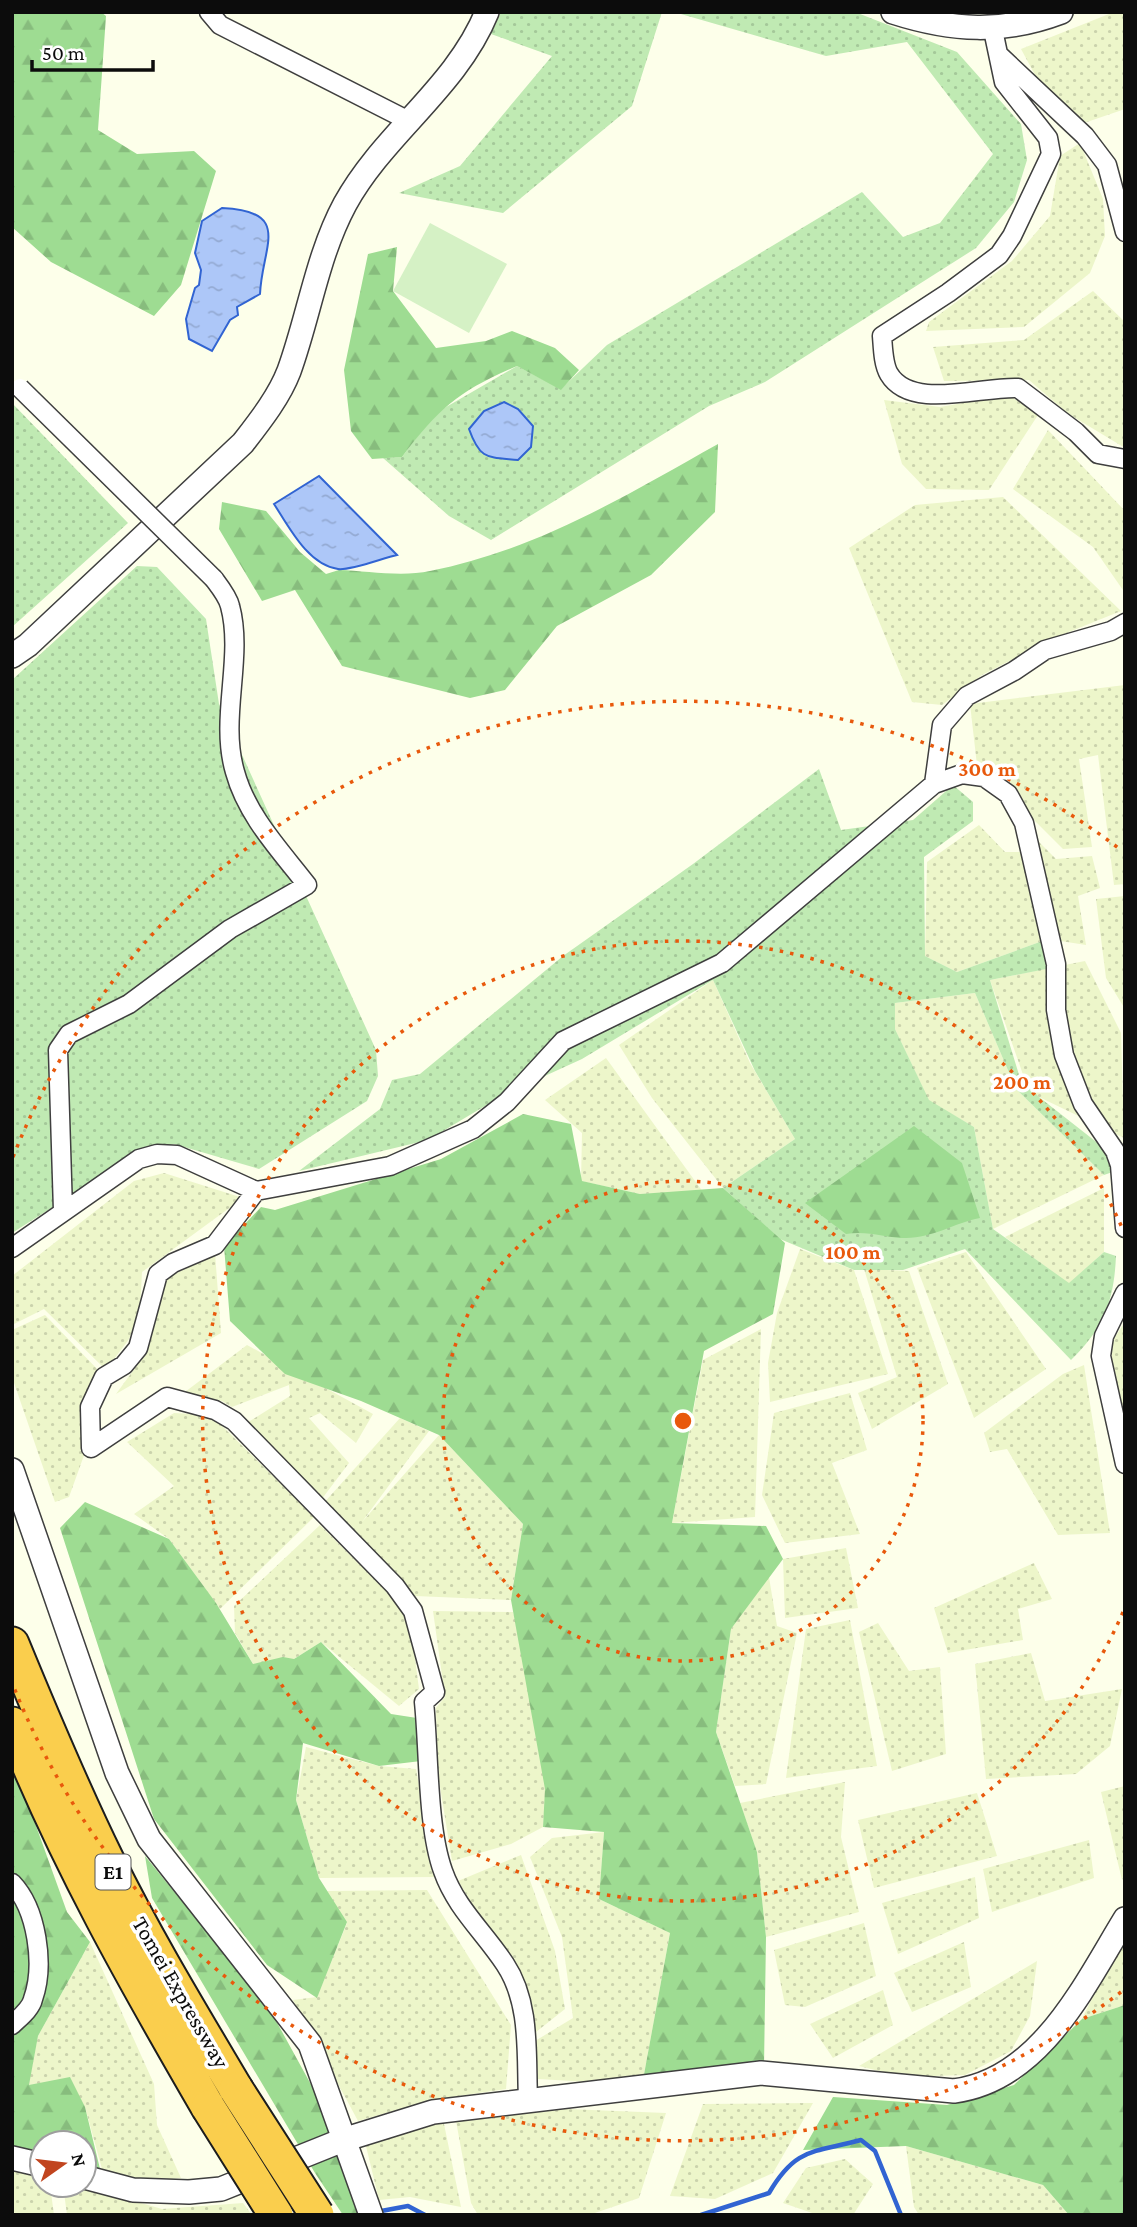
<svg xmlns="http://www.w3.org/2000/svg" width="1137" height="2227" viewBox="0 0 1137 2227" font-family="'Crimson Pro',serif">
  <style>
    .farmland { fill: url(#farmland-dots) }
    .grass { fill: url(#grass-dots) }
    .forest { fill: url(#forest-firs) }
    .pitch { fill: #d5f1c5 }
    .water { fill: url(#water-ripples); stroke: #3164d2; stroke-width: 2 }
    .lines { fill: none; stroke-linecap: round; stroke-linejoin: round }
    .stream { stroke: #3164d2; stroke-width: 4.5 }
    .minor-casing { stroke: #3f3f3f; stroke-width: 21 }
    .tertiary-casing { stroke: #3f3f3f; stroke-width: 26 }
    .motorway-casing { stroke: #1d1d1d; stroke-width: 37 }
    .minor { stroke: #fff; stroke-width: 18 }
    .tertiary { stroke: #fff; stroke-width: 23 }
    .motorway { stroke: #face4d; stroke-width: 33 }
    .minor-bridge-casing { stroke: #3f3f3f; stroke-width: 21; stroke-linecap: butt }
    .motorway-bridge-casing { stroke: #1d1d1d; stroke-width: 37; stroke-linecap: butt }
    .minor-bridge { stroke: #fff; stroke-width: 18 }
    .motorway-bridge { stroke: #face4d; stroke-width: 33 }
    .ring { fill: none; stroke: #e8590c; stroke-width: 3.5; stroke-dasharray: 3.5 7 }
    .labels { text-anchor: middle; stroke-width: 7; stroke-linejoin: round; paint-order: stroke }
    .shield { fill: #fff; stroke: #555; stroke-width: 2 }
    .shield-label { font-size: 21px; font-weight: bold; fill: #0c0c0c }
    .street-label { font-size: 23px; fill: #0c0c0c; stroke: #fff }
    .centre { fill: #e8590c; stroke: #fff; stroke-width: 3.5 }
    .ring-label { font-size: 21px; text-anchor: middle; font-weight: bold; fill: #e8590c; stroke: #fff; stroke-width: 7; stroke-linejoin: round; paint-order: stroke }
  </style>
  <defs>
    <pattern id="farmland-dots" width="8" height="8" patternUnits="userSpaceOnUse" patternTransform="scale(1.75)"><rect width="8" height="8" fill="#edf6ca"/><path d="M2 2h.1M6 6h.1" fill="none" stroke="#cad2ac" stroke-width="1.8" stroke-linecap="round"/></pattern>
    <pattern id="grass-dots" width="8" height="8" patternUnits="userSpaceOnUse" patternTransform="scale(1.75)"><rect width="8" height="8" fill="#c0eab3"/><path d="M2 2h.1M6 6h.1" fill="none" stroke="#a4c899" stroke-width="1.8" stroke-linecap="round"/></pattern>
    <pattern id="forest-firs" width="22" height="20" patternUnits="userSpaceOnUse" patternTransform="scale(1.75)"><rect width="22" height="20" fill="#9edc92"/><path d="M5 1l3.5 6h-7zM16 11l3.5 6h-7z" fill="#87bc7d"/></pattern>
    <pattern id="water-ripples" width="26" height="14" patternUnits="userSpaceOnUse" patternTransform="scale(1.75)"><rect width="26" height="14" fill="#adc7f8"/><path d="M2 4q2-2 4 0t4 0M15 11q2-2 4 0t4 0" fill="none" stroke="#94aad3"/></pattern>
  </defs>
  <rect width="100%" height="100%" fill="#fdffea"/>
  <path class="farmland" d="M 1114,12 L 1125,12 L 1125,109 L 1084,123 L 1041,86 L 1021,49 Z
    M 1080,143 L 1103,199 L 1105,236 L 1090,273 L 1024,327 L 926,331 L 929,322 L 1012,261 L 1050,216 L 1060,156 Z
    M 1093,291 L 1125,322 L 1125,448 L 1067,413 L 1029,380 L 944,381 L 933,347 L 1024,340 Z
    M 1009,395 L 1038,415 L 989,490 L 926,489 L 902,464 L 884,400 L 940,407 Z
    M 1048,430 L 1125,511 L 1125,593 L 1093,547 L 1013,489 Z
    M 1003,497 L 1121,611 L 1059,636 L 982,675 L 942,705 L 912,702 L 849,548 L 915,505 Z
    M 1125,685 L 1125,884 L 1114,885 L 1098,755 L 1079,759 L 1092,847 L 1063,849 L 1032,818 L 1010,782 L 977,765 L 970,704 Z
    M 979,825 L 1005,852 L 1023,852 L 1034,837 L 1056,859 L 1092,856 L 1100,888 L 1078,896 L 1086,945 L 1048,939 L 957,972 L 925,956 L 927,862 Z
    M 1125,896 L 1125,1009 L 1106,978 L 1096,899 Z
    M 1085,961 L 1121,1033 L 1124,1138 L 1039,1097 L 1028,1089 L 990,980 Z
    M 713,980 L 750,1063 L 795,1139 L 723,1188 L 652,1098 L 619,1045 Z
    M 975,993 L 1016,1089 L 1104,1175 L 993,1229 L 974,1127 L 929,1101 L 895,1029 L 895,1003 Z
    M 606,1058 L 703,1192 L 640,1194 L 581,1181 L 582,1133 L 545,1100 Z
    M 164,1173 L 243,1198 L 142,1272 L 140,1311 L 129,1339 L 106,1370 L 44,1309 L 12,1325 L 12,1276 L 134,1181 Z
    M 1104,1188 L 1104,1252 L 1069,1284 L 1005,1237 Z
    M 800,1249 L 854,1270 L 888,1374 L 770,1402 L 768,1363 L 777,1313 Z
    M 966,1252 L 1046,1369 L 974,1418 L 917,1268 Z
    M 215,1253 L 221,1333 L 116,1394 L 146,1353 L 164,1280 Z
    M 864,1269 L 909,1271 L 948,1384 L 872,1429 L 858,1393 L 897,1377 Z
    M 45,1315 L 100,1372 L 87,1447 L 69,1497 L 55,1502 L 12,1377 L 12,1330 Z
    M 1125,1322 L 1125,1426 L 1111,1366 L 1113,1340 Z
    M 761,1329 L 755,1517 L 672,1523 L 703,1360 Z
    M 247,1345 L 373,1414 L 356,1443 L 320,1413 L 309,1418 L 349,1463 L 321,1500 L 245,1424 L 290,1396 L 289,1385 L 232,1407 L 222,1401 L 181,1395 Z
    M 1084,1365 L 1110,1533 L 1058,1535 L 1007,1449 L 990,1452 L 984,1433 L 1063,1374 Z
    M 850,1393 L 867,1450 L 832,1463 L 860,1534 L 785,1543 L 762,1495 L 774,1413 Z
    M 174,1413 L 211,1415 L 314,1517 L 220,1609 L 169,1539 L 134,1514 L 174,1486 L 127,1442 Z
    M 400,1418 L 429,1431 L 362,1522 L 439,1435 L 523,1524 L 511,1600 L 415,1596 L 322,1505 Z
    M 320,1525 L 409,1614 L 419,1689 L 399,1706 L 321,1642 L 294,1659 L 253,1664 L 235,1633 L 234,1606 Z
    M 846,1548 L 858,1608 L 785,1618 L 783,1559 Z
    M 1034,1563 L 1052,1599 L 1018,1609 L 1023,1640 L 948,1653 L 934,1608 Z
    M 769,1577 L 777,1626 L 797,1633 L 766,1784 L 735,1786 L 716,1732 L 731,1629 Z
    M 433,1611 L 513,1612 L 549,1744 L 543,1827 L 511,1844 L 452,1861 L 438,1774 L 436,1708 L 445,1697 Z
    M 850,1620 L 877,1766 L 786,1778 L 806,1629 Z
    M 878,1623 L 909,1671 L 940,1667 L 946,1754 L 892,1771 L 859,1632 Z
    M 1031,1653 L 1045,1701 L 1122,1689 L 1110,1746 L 1076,1774 L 986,1779 L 975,1664 Z
    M 306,1747 L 379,1766 L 416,1769 L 435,1877 L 319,1878 L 296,1800 Z
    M 845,1782 L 841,1837 L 859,1912 L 766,1937 L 757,1852 L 740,1803 Z
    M 1125,1786 L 1125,1875 L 1122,1880 L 1101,1792 Z
    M 977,1793 L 997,1856 L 874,1888 L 858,1820 Z
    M 604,1832 L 599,1899 L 670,1933 L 643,2080 L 589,2082 L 538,2079 L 535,2041 L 573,2018 L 562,1937 L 530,1857 L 552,1838 Z
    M 1089,1840 L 1094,1878 L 992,1912 L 983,1869 Z
    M 521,1855 L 555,1951 L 565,2009 L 536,2032 L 509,1963 L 458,1881 Z
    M 975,1877 L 979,1918 L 898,1954 L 882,1903 Z
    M 427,1890 L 511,2025 L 506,2089 L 431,2100 L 358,2121 L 293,2000 L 317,1997 L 347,1923 L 327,1891 Z
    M 864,1923 L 876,1976 L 805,2007 L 785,2005 L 774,1950 Z
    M 1125,1936 L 1125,2005 L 1082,2019 L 1114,1953 Z
    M 90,1942 L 154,2084 L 157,2125 L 181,2178 L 144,2181 L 102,2169 L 85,2107 L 28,2086 L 38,2036 Z
    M 964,1942 L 971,1987 L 912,2012 L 894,1973 Z
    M 1037,1961 L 1030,2016 L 1011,2051 L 965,2075 L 903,2077 L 859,2066 Z
    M 883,1990 L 893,2025 L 833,2058 L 810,2024 Z
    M 813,2103 L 773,2173 L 715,2199 L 670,2196 L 703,2104 Z
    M 567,2109 L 666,2113 L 639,2198 L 589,2215 L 478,2215 L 471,2203 L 456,2121 Z
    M 443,2119 L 461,2207 L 410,2197 L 379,2200 L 366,2146 Z
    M 906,2146 L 1043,2185 L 1069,2215 L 919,2215 L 914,2207 Z
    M 845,2159 L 873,2184 L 853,2215 L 818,2215 L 783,2203 L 806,2168 Z
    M 12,2170 L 42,2179 L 42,2185 L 50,2185 L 54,2215 L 12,2215 Z
    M 63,2185 L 78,2185 L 162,2209 L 243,2203 L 252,2215 L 67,2215 Z"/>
  <path class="grass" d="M 501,12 L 662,12 L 632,106 L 503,213 L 399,193 L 460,166 L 552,56 L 491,34 Z
    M 674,12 L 855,12 L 957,52 L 1021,124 L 1027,160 L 1014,202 L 976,248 L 765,382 L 709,406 L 491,540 L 449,516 L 383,458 L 402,457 L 434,414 L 517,366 L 561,389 L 607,345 L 862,192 L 903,237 L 940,223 L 993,154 L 907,42 L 826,56 Z
    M 12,403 L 128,523 L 12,627 Z
    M 137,566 L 157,567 L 206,619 L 219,704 L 376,1050 L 378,1076 L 367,1101 L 259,1169 L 174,1144 L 141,1151 L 12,1233 L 12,680 Z
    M 819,769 L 841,830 L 913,820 L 953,785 L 973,802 L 973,821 L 924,857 L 925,956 L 957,972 L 1048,939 L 1046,969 L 990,980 L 1020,1078 L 1039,1097 L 1104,1148 L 1121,1169 L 1104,1175 L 1016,1089 L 975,993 L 895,1003 L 895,1029 L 929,1100 L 974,1127 L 993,1229 L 1069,1283 L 1104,1252 L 1116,1256 C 1114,1301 1104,1328 1071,1360 L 965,1249 L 903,1270 L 854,1270 L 780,1239 L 723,1188 L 795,1139 L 755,1071 L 713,980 L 582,1059 L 505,1094 L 428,1140 L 299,1171 L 380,1109 L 392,1080 L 420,1074 L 563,956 L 693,864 Z"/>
  <path class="forest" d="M 12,12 L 101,12 L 106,16 L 98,130 L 137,154 L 194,151 L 216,171 L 181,285 L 154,316 L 51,262 L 12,227 Z
    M 397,247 L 393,291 L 436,348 L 486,341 L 512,331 L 555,348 L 579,370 L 561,390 L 517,366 C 459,391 440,407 402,457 L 372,459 L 351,431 L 344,370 L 368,254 Z
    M 718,444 L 715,512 L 651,575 L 557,626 L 505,690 L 470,698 L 342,666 L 295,590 L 262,601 L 219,529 L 222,502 L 266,511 L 300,552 L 326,574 L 339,570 C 367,571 402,577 430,571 C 539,549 623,497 718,444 Z
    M 523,1114 L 571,1124 L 582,1181 L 640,1194 L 723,1188 L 785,1243 L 773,1314 L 704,1351 L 672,1523 L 766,1526 L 783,1559 L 731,1629 L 716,1732 L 757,1852 L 766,1937 L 764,2066 L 643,2080 L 670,1933 L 599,1899 L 604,1832 L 543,1827 L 545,1789 L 511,1600 L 523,1524 L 439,1435 L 361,1401 L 285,1374 L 230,1321 L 224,1246 L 261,1207 L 275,1210 L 441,1159 Z
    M 914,1126 L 962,1163 L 980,1218 C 954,1223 933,1238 906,1238 C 885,1238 867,1230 846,1234 L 805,1203 Z
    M 85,1502 L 169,1539 L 216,1603 L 253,1664 L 283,1657 L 294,1659 L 321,1642 L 391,1714 L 417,1718 L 421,1761 L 379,1766 L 303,1743 L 296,1800 L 319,1878 L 347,1922 L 317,1998 L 267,1965 L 154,1819 L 60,1528 Z
    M 12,1759 L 67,1912 L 90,1942 L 38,2036 L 29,2085 L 70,2077 L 85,2107 L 101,2173 L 84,2168 L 84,2143 L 42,2143 L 42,2157 L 12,2148 Z
    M 145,1856 L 269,2008 L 314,2090 L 362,2215 L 343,2215 L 315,2173 L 152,1898 Z
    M 1125,2005 L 1125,2215 L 1069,2215 L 1043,2185 L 906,2146 L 803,2150 L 833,2097 L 947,2105 L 1014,2085 L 1082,2019 Z"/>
  <path class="pitch" d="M 430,223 L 507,264 L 469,333 L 393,291 Z"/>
  <path class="water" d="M 222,208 C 293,211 262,246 260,294 L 237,307 L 238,315 L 230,320 L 212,351 L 189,339 L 186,319 L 195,288 L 199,285 L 201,270 L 195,253 L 202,221 Z
    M 504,402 L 518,409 L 533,426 L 531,447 L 518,460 C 487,457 480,460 469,429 L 484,411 Z
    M 319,476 L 397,555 C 383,558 350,571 338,569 C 308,565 289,527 274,504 Z"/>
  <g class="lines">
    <path class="stream" d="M 376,2212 L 408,2206 L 425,2215
      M 701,2215 L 769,2193 C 796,2147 813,2153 861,2140 L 875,2151 L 901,2215"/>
    <defs>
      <path id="minor" d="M 209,12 L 220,25 L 407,120
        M 993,30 L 1004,82 L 1048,138 L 1051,154 L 1012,236 L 999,255 L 948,293 L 882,336 C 883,347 883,364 889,374 C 911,411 981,386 1018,388 L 1076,432 L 1098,454 L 1125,459
        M 1000,56 L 1085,136 L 1107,165 L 1125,232
        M 934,784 L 942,725 L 967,696 L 1014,671 L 1045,650 L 1111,631 L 1125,623
        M 256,1191 L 215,1245 L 173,1263 L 158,1274 L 138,1348 L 124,1365 L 104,1377 L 90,1407 L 91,1448 L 167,1397 L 215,1410 L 234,1421 L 395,1586 L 413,1611 L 435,1692 L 424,1702 C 429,1750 427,1827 443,1871 C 456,1908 484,1932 505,1964 C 531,2003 526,2054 528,2099
        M 63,1211 L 58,1050 L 69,1034 L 129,1004 L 230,929 L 307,885 C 280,850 247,816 235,772 C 219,718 244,658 230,606 C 228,597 220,587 214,579
        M 12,1248 L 139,1159 L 157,1154 L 177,1155 L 256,1191 L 390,1166 L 473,1129 L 507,1102 L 563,1041 L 722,963 L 934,784 L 962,774 L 984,777 L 1008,794 L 1024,823 L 1056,964 L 1056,1010 L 1064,1055 L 1083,1104 L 1115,1151 L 1120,1165 L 1125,1228
        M 1125,1293 L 1104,1336 L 1101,1356 L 1125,1464
        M 12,1883 C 37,1909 45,1965 33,1999 C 31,2009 19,2018 12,2025"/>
      <path id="tertiary" d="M 893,12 C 952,31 1003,34 1061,12
        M 12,656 L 28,645 L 243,443 C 260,421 279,397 289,371 C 309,316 317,256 345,204 C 384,133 456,88 487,12
        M 12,1470 L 117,1773 L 149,1839 L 310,2044 L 371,2215
        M 12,2158 L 42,2165
        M 84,2177 L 133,2190 L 189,2192 L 221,2189 L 343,2140 L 433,2112 L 761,2073 L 954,2091 C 1040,2080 1084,1986 1125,1919"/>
      <path id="motorway" d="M 12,1644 C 42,1717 72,1789 107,1860 C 146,1939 191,2013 236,2089
        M 12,1724 C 65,1858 136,1983 208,2107"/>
    </defs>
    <use href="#minor" class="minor-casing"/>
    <use href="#tertiary" class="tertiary-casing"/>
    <use href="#motorway" class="motorway-casing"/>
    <use href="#minor" class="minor"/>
    <use href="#tertiary" class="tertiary"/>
    <use href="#motorway" class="motorway"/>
    <defs>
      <path id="minor-bridge" d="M 20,388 L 214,579"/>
      <path id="motorway-bridge" d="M 236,2089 L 317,2215
        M 208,2107 L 276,2215"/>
    </defs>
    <use href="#minor-bridge" class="minor-bridge-casing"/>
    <use href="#motorway-bridge" class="motorway-bridge-casing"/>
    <use href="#minor-bridge" class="minor-bridge"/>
    <use href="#motorway-bridge" class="motorway-bridge"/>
  </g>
  <g class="ring">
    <circle cx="683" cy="1421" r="240"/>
    <path d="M1123 1612A480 480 0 1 1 1123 1230"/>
    <path d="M1121 1992A720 720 0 0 1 13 1685M13 1157A720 720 0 0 1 1121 850"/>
  </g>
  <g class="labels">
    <rect class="shield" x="95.5" y="1854.5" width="35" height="35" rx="5"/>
    <g class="shield-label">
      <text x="113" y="1879">E1</text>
    </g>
    <g class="street-label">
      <text transform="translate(181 1992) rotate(60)" y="8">Tomei Expressway</text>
    </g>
  </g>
  <circle cx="683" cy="1421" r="10" class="centre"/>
  <g class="ring-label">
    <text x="987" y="776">300 m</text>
    <text x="1022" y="1089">200 m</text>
    <text x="853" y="1259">100 m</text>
  </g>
  <rect width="1137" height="2227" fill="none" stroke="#0c0c0c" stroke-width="28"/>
  <g transform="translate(63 2164) rotate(76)"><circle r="33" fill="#ffffff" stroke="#9e9e9e" stroke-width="2"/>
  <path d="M0-5L12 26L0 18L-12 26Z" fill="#c1451f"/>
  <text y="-10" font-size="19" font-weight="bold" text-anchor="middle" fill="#0c0c0c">N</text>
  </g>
  <path d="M32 60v10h121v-10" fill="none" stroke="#0c0c0c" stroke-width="3.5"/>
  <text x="42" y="60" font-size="21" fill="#0c0c0c" stroke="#ffffff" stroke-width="5" paint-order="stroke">50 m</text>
</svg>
